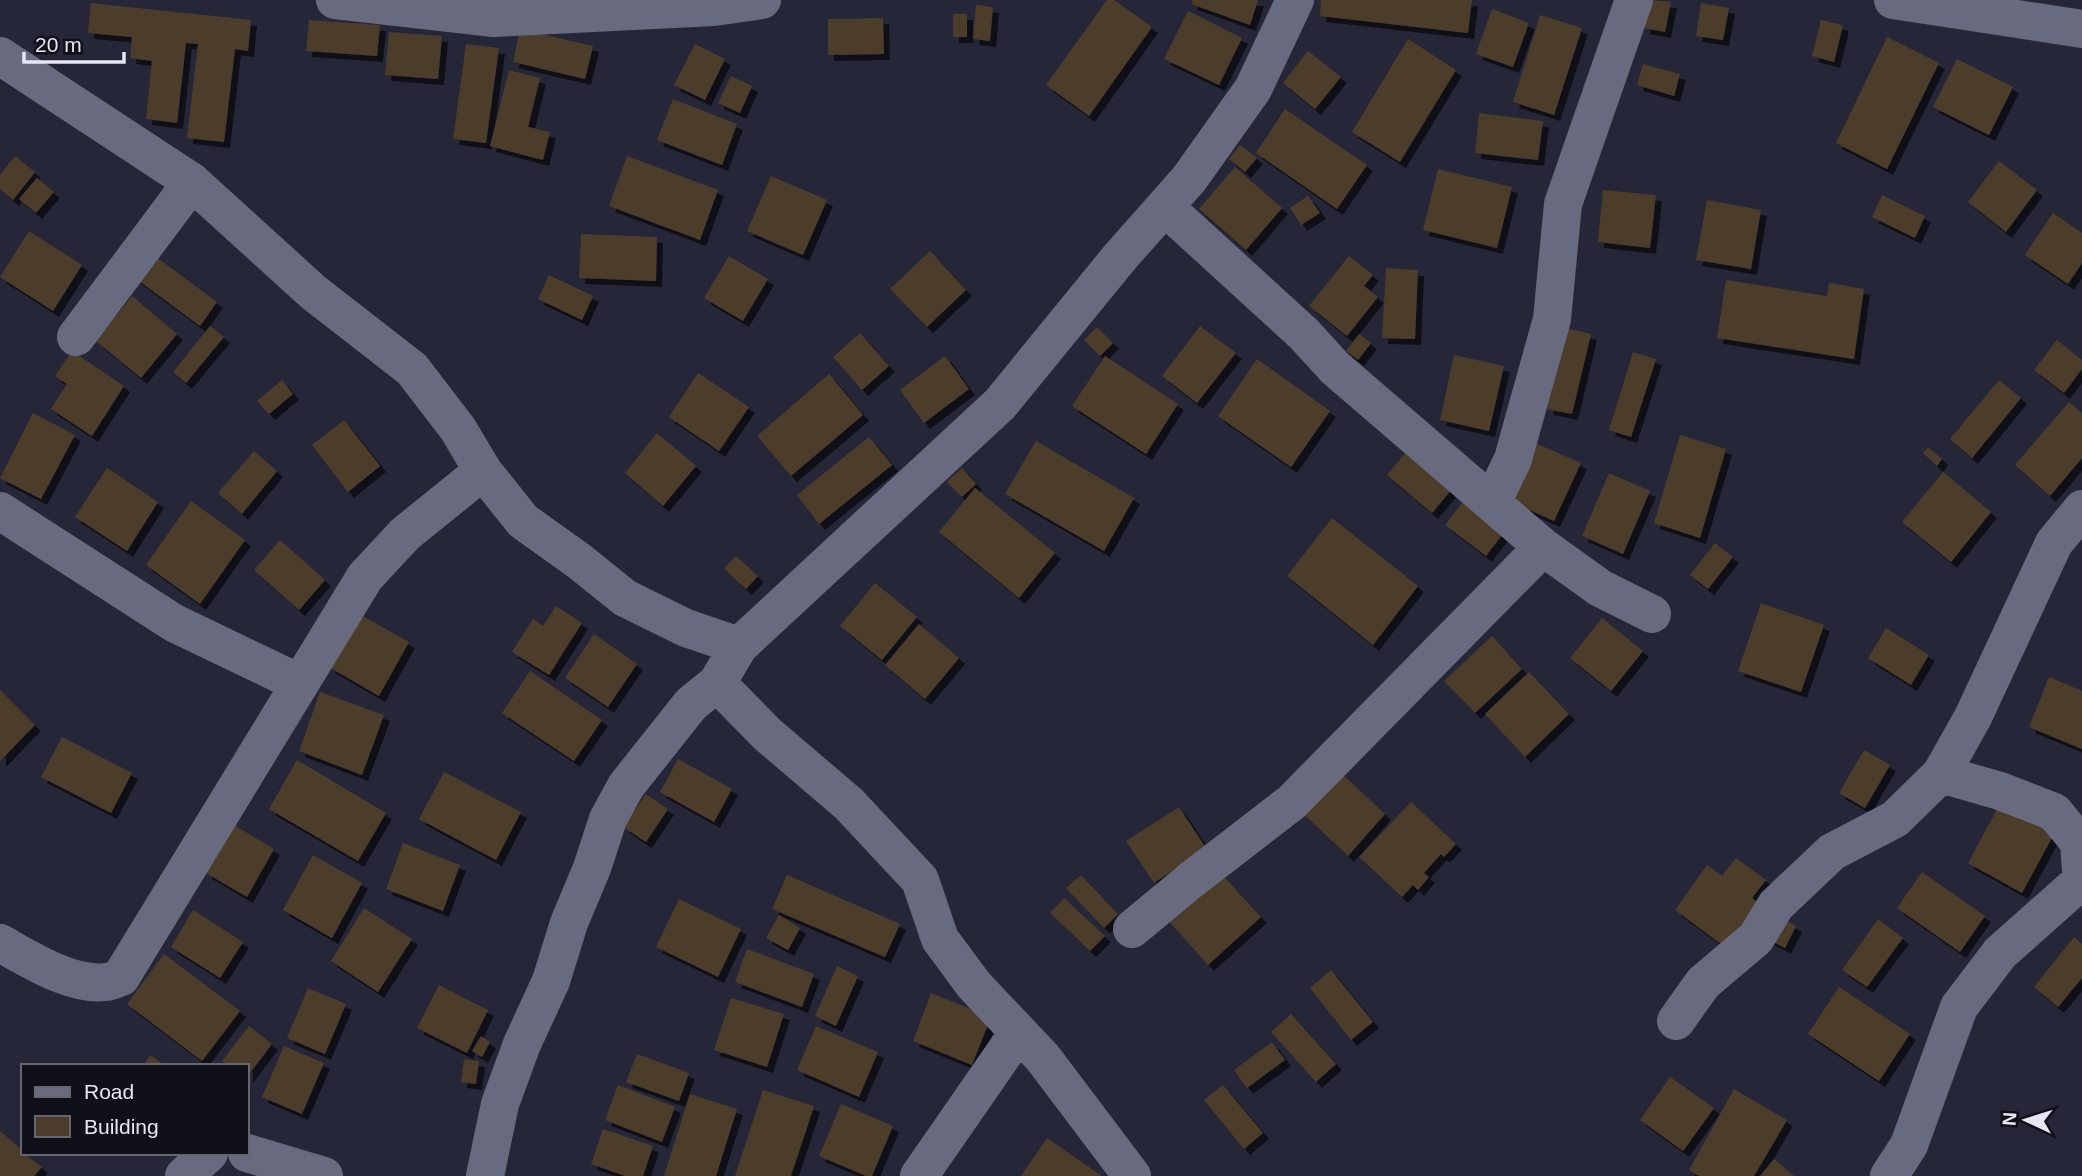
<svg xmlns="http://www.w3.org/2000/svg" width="2082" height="1176" viewBox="0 0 2082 1176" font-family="Helvetica,sans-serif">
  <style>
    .building { fill: #4c3c2c; filter: url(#shadow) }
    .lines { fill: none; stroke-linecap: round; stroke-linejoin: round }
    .minor { stroke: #686b80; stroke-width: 38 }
  </style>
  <defs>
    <filter id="shadow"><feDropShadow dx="6" dy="6" stdDeviation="0" flood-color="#0009"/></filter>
  </defs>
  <rect width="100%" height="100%" fill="#252739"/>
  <path class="building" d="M 1107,0 L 1114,0 L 1152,27 L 1089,116 L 1046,85 Z
    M 1193,0 L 1258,0 L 1250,25 L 1191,4 Z
    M 1321,0 L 1472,0 L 1468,33 L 1320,16 Z
    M 1649,0 L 1671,2 L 1665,32 L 1644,28 Z
    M 91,3 L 251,20 L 248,51 L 235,49 L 224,142 L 187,138 L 198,44 L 186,43 L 177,123 L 146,119 L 152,61 L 130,58 L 132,37 L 88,33 Z
    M 1701,3 L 1729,8 L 1723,40 L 1696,36 Z
    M 976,5 L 993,7 L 990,41 L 973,39 Z
    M 1492,9 L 1529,23 L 1513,67 L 1476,54 Z
    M 1188,11 L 1242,38 L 1219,85 L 1164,59 Z
    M 953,14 L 967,14 L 967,37 L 953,37 Z
    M 1540,15 L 1582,28 L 1554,115 L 1513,102 Z
    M 883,18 L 884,54 L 828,55 L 828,19 Z
    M 309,20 L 380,25 L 377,56 L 306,51 Z
    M 1821,20 L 1843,25 L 1834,62 L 1812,56 Z
    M 520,29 L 593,46 L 585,79 L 513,62 Z
    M 389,32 L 442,36 L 438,79 L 385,75 Z
    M 1887,37 L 1939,63 L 1887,169 L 1836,143 Z
    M 1408,39 L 1456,70 L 1400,162 L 1352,132 Z
    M 466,44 L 499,48 L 486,143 L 453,139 Z
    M 695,44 L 725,59 L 705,100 L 674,85 Z
    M 1308,51 L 1341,77 L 1315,109 L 1283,83 Z
    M 1957,59 L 2013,87 L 1989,135 L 1933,107 Z
    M 1643,64 L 1680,74 L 1674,96 L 1637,85 Z
    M 509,70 L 540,78 L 528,127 L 550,132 L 543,160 L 490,146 Z
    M 731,76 L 752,86 L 740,113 L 718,103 Z
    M 673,99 L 737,124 L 722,165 L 657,140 Z
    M 1285,109 L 1367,165 L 1337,209 L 1256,153 Z
    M 1479,113 L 1543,121 L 1538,160 L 1475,153 Z
    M 1240,145 L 1257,158 L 1245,172 L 1229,159 Z
    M 15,156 L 35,172 L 13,200 L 0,189 L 0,175 Z
    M 627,156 L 718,190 L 700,240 L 609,206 Z
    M 1999,161 L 2037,190 L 2006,232 L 1968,202 Z
    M 1235,167 L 1282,208 L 1246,250 L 1199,209 Z
    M 1438,169 L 1512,187 L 1497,248 L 1423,230 Z
    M 771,176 L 827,200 L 803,255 L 747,231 Z
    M 37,178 L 54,192 L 36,213 L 19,199 Z
    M 1603,190 L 1656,195 L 1650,248 L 1598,242 Z
    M 1882,195 L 1925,216 L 1915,238 L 1872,217 Z
    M 1308,196 L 1320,213 L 1301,225 L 1290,208 Z
    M 1707,200 L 1761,210 L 1751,269 L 1696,260 Z
    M 2053,213 L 2082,233 L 2082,263 L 2068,284 L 2025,255 Z
    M 29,231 L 82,265 L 53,311 L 0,277 Z
    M 581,234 L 657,237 L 656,281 L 579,278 Z
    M 930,251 L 966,290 L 927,327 L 890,289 Z
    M 152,254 L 217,302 L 200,326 L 135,278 Z
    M 729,256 L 768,279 L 743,321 L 704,298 Z
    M 1349,256 L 1373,275 L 1364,286 L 1378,297 L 1347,336 L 1309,306 Z
    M 1386,268 L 1418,270 L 1415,339 L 1382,338 Z
    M 549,275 L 593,296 L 582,320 L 538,299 Z
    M 1726,280 L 1827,296 L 1829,283 L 1864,289 L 1854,359 L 1717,338 Z
    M 132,296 L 177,334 L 141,378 L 96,341 Z
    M 210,326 L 224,337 L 186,383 L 173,372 Z
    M 1200,326 L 1236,353 L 1197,403 L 1162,376 Z
    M 1097,327 L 1113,343 L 1100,356 L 1084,340 Z
    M 1566,328 L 1591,334 L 1572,414 L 1547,409 Z
    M 860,333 L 889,366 L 862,390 L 833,357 Z
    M 1359,334 L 1371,343 L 1358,360 L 1346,351 Z
    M 2057,340 L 2082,360 L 2082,369 L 2064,393 L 2034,370 Z
    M 72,351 L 124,386 L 92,436 L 51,409 L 67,384 L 55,376 Z
    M 1633,352 L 1656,359 L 1631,437 L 1609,430 Z
    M 1454,355 L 1504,366 L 1489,431 L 1440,420 Z
    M 945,356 L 969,389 L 924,423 L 900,390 Z
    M 1105,356 L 1178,404 L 1146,454 L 1072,406 Z
    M 1257,359 L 1330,411 L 1291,467 L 1218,416 Z
    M 698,373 L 749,407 L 719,451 L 669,417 Z
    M 829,374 L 863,415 L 791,476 L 757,436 Z
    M 282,380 L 293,394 L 269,414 L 257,401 Z
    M 1999,380 L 2021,398 L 1972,458 L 1950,439 Z
    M 2069,402 L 2082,413 L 2082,458 L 2050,496 L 2015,465 Z
    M 33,413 L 75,435 L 41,499 L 0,478 Z
    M 344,420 L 380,466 L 348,492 L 312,445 Z
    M 657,433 L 696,466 L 663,506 L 625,473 Z
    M 1680,435 L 1726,449 L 1700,538 L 1654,523 Z
    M 869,437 L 892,465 L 819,524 L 797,495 Z
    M 1036,441 L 1134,498 L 1104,551 L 1005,494 Z
    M 1535,443 L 1581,463 L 1554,521 L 1509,501 Z
    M 1928,447 L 1942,459 L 1937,466 L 1923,453 Z
    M 254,451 L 277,471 L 242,514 L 218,493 Z
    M 1407,451 L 1452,489 L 1432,513 L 1387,475 Z
    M 107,468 L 158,502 L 127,551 L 75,517 Z
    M 962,468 L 976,484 L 962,497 L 947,482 Z
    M 1943,472 L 1991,512 L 1951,562 L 1902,522 Z
    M 1609,473 L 1650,491 L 1623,554 L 1582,536 Z
    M 975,488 L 1055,553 L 1019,598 L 939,532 Z
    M 1465,499 L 1505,531 L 1486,556 L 1445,525 Z
    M 191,501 L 245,540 L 200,604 L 146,565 Z
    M 1332,518 L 1418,586 L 1373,645 L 1287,576 Z
    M 280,540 L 325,580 L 299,610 L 254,570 Z
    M 1715,543 L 1733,557 L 1708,589 L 1690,575 Z
    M 736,556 L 758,576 L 746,589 L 724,569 Z
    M 875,583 L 917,617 L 882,660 L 840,626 Z
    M 1761,603 L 1824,625 L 1801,692 L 1738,671 Z
    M 556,606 L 582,623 L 549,675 L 512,652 L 533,619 L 543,626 Z
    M 359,614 L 409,642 L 379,696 L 329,667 Z
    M 1602,618 L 1643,651 L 1611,691 L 1570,658 Z
    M 919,624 L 959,658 L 925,699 L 885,665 Z
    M 1886,628 L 1929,655 L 1911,685 L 1868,658 Z
    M 594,634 L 637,664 L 608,707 L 565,678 Z
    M 1492,636 L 1522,669 L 1475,713 L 1444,681 Z
    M 530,671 L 602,720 L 574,761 L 502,713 Z
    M 1529,672 L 1569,714 L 1525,757 L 1485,714 Z
    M 2049,677 L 2082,691 L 2082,749 L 2029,727 Z
    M 0,690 L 35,725 L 0,761 Z
    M 320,692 L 384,715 L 362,775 L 299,751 Z
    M 62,737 L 132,773 L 111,813 L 41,777 Z
    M 1864,750 L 1890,765 L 1865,808 L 1839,793 Z
    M 678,759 L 732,789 L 714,822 L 660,792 Z
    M 297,760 L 386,813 L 358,861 L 269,809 Z
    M 1339,771 L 1385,814 L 1348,856 L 1301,812 Z
    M 444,772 L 521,812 L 496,860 L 419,819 Z
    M 646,794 L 668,809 L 646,842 L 623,827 Z
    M 1411,802 L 1456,844 L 1444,857 L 1441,854 L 1424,873 L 1429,877 L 1418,890 L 1413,885 L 1402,897 L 1359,857 Z
    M 2001,802 L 2055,832 L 2022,893 L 1968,863 Z
    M 1179,807 L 1206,848 L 1154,883 L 1126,841 Z
    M 234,825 L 274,849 L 247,897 L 206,873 Z
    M 403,843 L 460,865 L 443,911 L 386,889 Z
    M 313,855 L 362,883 L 332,938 L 283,910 Z
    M 1736,858 L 1766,880 L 1752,898 L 1762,906 L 1729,950 L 1675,910 L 1707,865 L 1722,876 Z
    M 1218,870 L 1261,917 L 1208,965 L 1166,918 Z
    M 1922,872 L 1985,916 L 1960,952 L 1897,908 Z
    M 787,875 L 900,924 L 885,957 L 772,909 Z
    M 1081,875 L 1118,914 L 1104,928 L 1066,888 Z
    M 1064,898 L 1105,936 L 1090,951 L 1050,913 Z
    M 679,899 L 741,929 L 718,977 L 656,947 Z
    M 364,908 L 412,939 L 378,992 L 331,961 Z
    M 193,910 L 243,942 L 220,978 L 171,947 Z
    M 779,915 L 800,928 L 788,950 L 766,938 Z
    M 1776,915 L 1796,926 L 1785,948 L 1764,937 Z
    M 1878,919 L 1903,938 L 1867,987 L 1842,970 Z
    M 2074,937 L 2082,944 L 2082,978 L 2058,1007 L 2034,987 Z
    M 747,949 L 814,974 L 802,1007 L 735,982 Z
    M 164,954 L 240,1011 L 202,1061 L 127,1004 Z
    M 837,966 L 858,976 L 836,1026 L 815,1016 Z
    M 1331,970 L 1373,1022 L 1351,1040 L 1310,988 Z
    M 439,985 L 488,1010 L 467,1053 L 417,1028 Z
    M 1839,987 L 1910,1034 L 1879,1081 L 1808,1034 Z
    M 308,988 L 346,1004 L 325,1054 L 287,1038 Z
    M 931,993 L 991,1017 L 972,1065 L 913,1041 Z
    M 731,998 L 784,1014 L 767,1067 L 714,1050 Z
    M 1291,1014 L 1336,1064 L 1316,1082 L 1271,1032 Z
    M 249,1026 L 272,1044 L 247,1077 L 247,1066 L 228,1066 L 222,1061 Z
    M 816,1026 L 878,1052 L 859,1097 L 797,1070 Z
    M 481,1036 L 490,1042 L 482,1057 L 472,1051 Z
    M 1272,1042 L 1285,1060 L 1247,1088 L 1234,1070 Z
    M 284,1046 L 324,1063 L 302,1114 L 262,1097 Z
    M 637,1054 L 689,1073 L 679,1101 L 626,1082 Z
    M 150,1055 L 166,1066 L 143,1066 Z
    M 464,1059 L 479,1061 L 476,1084 L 461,1082 Z
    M 1670,1077 L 1714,1108 L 1683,1151 L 1640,1120 Z
    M 618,1085 L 675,1107 L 662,1142 L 605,1120 Z
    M 1223,1085 L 1263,1133 L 1244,1149 L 1204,1100 Z
    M 1734,1089 L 1787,1120 L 1754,1176 L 1699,1176 L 1689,1170 Z
    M 763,1090 L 814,1106 L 791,1176 L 735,1176 Z
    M 690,1094 L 737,1109 L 716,1176 L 664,1176 Z
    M 841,1104 L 893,1126 L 872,1176 L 866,1176 L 819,1156 Z
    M 603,1129 L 653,1146 L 643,1176 L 625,1176 L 591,1164 Z
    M 0,1131 L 23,1151 L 23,1153 L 42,1167 L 34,1176 L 0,1176 Z
    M 1047,1138 L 1102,1176 L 1021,1176 Z
    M 1774,1159 L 1794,1176 L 1760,1176 Z"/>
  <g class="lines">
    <path class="minor" d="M 335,0 L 494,18 L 714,7 L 762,0
      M 1893,0 L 2082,29
      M 0,56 L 192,182 L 313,292 L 412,369 L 458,429 L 483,471
      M 1165,207 L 1304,334 L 1335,368 L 1543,547 L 1600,588 L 1652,614
      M 76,337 L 192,182
      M 1492,503 L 1513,459 L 1552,319 L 1563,204 L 1634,0
      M 0,511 L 174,623 L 299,683
      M 717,683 L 767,734 L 849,804 L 920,880 L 940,939 L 974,985 L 1043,1058 L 1132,1176
      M 1941,774 L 2000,791 L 2054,812 L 2079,842 L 2082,884
      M 1132,929 L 1191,880 L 1292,802 L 1543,547
      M 0,943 C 29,959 71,986 105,982 C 110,982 116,979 121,977 L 365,577 L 405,534 L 483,471 L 523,521 L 579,561 L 625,598 L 686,628 L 739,646
      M 1676,1021 L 1703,983 L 1756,938 L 1776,905 L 1832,852 L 1895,819 L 1941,774 L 1973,717 L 2054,543 L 2082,509
      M 247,1153 L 324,1176
      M 184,1176 L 209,1153
      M 485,1176 L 500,1104 L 522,1044 L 551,981 L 569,923 L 592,868 L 608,819 L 626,786 L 691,704 L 717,683 L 739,646 L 1000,404 L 1120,257 L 1189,179 L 1253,89 L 1295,0
      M 919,1176 L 1018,1033
      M 1889,1176 L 1909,1145 L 1959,1007 L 2000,953 L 2081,881"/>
  </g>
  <rect x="21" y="1064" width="228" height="91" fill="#101019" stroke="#666671" stroke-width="2"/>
  <rect x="35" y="1087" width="35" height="10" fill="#686b80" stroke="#666671" stroke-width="2"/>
  <text x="84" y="1099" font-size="21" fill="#e6e7f4">Road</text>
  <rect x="35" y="1116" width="35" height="21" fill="#4c3c2c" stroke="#666671" stroke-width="2"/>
  <text x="84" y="1134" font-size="21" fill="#e6e7f4">Building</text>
  <g transform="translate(2026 1120) rotate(274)" stroke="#101019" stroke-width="5" paint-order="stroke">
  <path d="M0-5L12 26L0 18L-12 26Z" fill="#e6e7f4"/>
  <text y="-10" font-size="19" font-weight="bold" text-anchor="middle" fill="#e6e7f4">N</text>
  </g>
  <path d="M24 52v10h100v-10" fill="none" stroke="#e6e7f4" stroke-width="3.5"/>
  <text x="35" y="52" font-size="21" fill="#e6e7f4" stroke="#101019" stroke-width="5" paint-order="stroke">20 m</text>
</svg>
